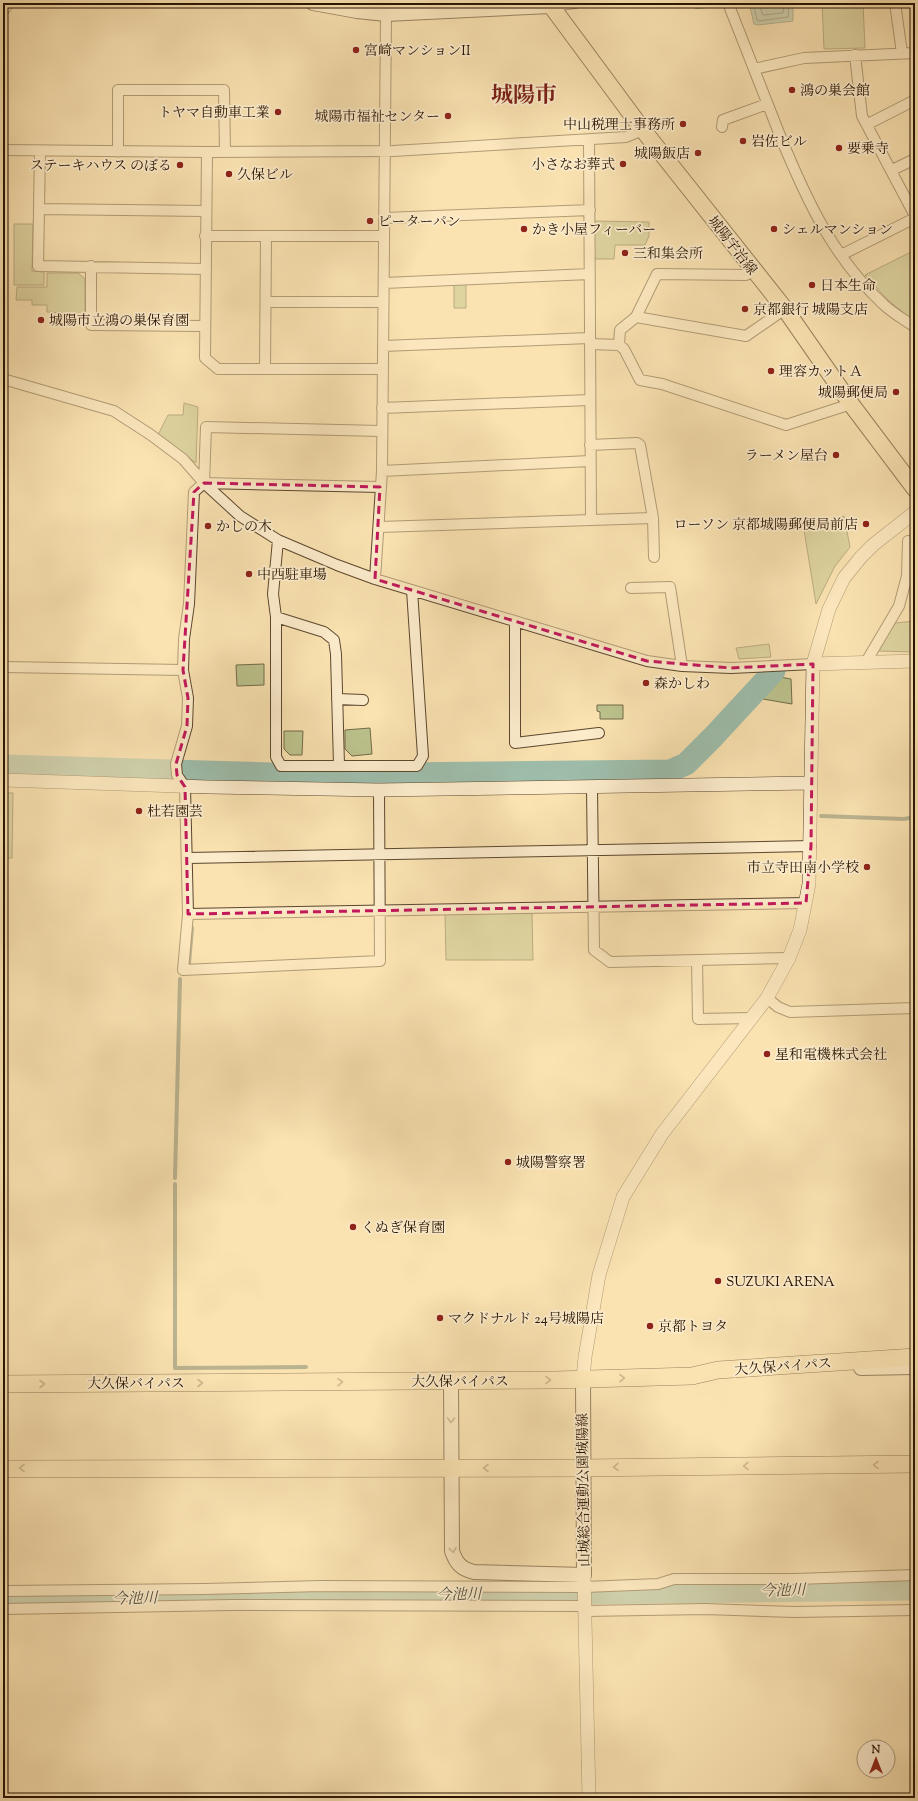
<svg xmlns="http://www.w3.org/2000/svg" width="918" height="1801" viewBox="0 0 918 1801" font-family="'Sorts Mill Goudy','Noto Serif JP',serif">
  <style>
    .green { fill: #bcc38d; stroke: #726b48 }
    .water { fill: #9ebeac; stroke: #6e7a68 }
    .lines { fill: none; stroke-linecap: round; stroke-linejoin: round }
    .shore { stroke: #626857; stroke-width: 1 }
    .stream { stroke: #6e7a68; stroke-width: 4 }
    .river { stroke: #9ebeac; stroke-width: 23 }
    .minor-casing { stroke: #5c472e; stroke-width: 12 }
    .tertiary-casing { stroke: #5c472e; stroke-width: 14 }
    .secondary-casing { stroke: #271302; stroke-width: 16 }
    .primary-casing { stroke: #271302; stroke-width: 18 }
    .trunk-casing { stroke: #271302; stroke-width: 18 }
    .minor { stroke: #fceccc; stroke-width: 10 }
    .tertiary { stroke: #fceccc; stroke-width: 13 }
    .secondary { stroke: #fceccc; stroke-width: 14 }
    .primary { stroke: #fae2b1; stroke-width: 16 }
    .trunk { stroke: #fae2b1; stroke-width: 17 }
    .oneway { stroke: #9b8562 }
    .oneway2 { stroke: #9c8a71 }
    .marked { fill: none; stroke: #c2185b; stroke-width: 3; stroke-dasharray: 8 5; stroke-linejoin: round }
    .poi-dot { fill: #8f2418; stroke: #fceccc; stroke-width: 1.5 }
    .labels { text-anchor: middle; stroke-width: 3.5; stroke-linejoin: round; paint-order: stroke }
    .poi-label { font-size: 14px; fill: #271302; stroke: #fceccc; text-anchor: start }
    .street-label { font-size: 14px; fill: #271302; stroke: #fceccc }
    .water-label { font-size: 15px; font-style: italic; fill: #514f3e; stroke: #fceccc }
    .town-label { font-size: 22px; font-weight: bold; fill: #7a1f14; stroke: #fceccc }
  </style>
  <rect width="100%" height="100%" fill="#fae2b1"/>
  <filter id="stains"><feTurbulence type="fractalNoise" baseFrequency=".005" numOctaves="4"/><feColorMatrix values="0 0 0 0 .2 0 0 0 0 .09 0 0 0 0 .02 0 0 0 .5 -.17"/></filter>
  <radialGradient id="worn" r=".72"><stop offset=".6" stop-color="#630" stop-opacity="0"/><stop offset="1" stop-color="#630" stop-opacity=".3"/></radialGradient>
  <path class="green" d="M 822,3 L 863,3 L 865,48 L 824,49 Z
    M 594,221 L 649,222 L 649,236 L 645,245 L 615,245 L 614,259 L 594,259 Z
    M 14,224 L 33,224 L 32,271 L 44,272 L 44,285 L 14,285 Z
    M 915,250 L 915,322 L 888,300 L 865,275 Z
    M 47,273 L 78,273 L 85,279 L 85,315 L 47,312 L 47,305 L 32,305 L 32,300 L 16,300 L 17,287 L 47,287 Z
    M 454,284 L 466,284 L 466,308 L 454,308 Z
    M 184,403 L 198,407 L 196,463 L 158,435 L 168,415 L 183,415 Z
    M 844,516 L 850,547 L 835,566 L 816,604 L 804,530 Z
    M 915,621 L 915,652 L 877,651 L 895,623 Z
    M 769,644 L 771,657 L 739,659 L 736,648 Z
    M 264,664 L 264,685 L 237,686 L 236,665 Z
    M 780,677 L 791,679 L 792,704 L 763,699 Z
    M 597,705 L 623,705 L 623,719 L 600,719 L 600,712 L 597,711 Z
    M 370,728 L 372,754 L 352,756 L 345,749 L 345,730 Z
    M 284,731 L 303,731 L 302,755 L 290,755 L 284,749 Z
    M 3,793 L 13,793 L 12,858 L 3,858 Z
    M 532,913 L 533,960 L 446,960 L 445,914 Z"/>
  <path class="water" d="M 749,3 L 793,3 L 793,21 L 758,25 L 754,24 Z"/>
  <g class="lines">
    <path class="shore" d="M 753,3 L 757,20 L 759,21 L 788,17 L 789,3
      M 758,3 L 763,15 L 783,13 L 784,3"/>
    <path class="stream" d="M 696,7 L 718,5
      M 821,816 L 904,819 L 915,817
      M 189,963 L 192,928
      M 175,1178 L 180,979
      M 175,1184 L 175,1368 L 306,1367"/>
    <path class="river" d="M 3,766 L 308,775 L 670,771 L 686,764 L 713,737 L 774,671
      M 3,1600 L 915,1589"/>
    <defs>
      <path id="minor" d="M 728,3 C 746,48 763,93 781,138 C 807,201 833,257 883,304 C 892,313 905,320 915,327
        M 895,3 L 902,53
        M 551,6 L 575,3
        M 3,11 L 9,3
        M 855,55 L 862,116 L 915,216
        M 754,69 L 804,58 L 915,53
        M 868,124 L 915,100
        M 722,127 L 723,120 L 767,104
        M 3,150 L 207,152 L 393,151 L 626,137 L 643,130
        M 40,151 L 38,266 L 205,269
        M 118,152 L 118,90 L 224,90 L 225,151
        M 207,152 L 205,358 L 218,369 L 382,369
        M 892,170 L 915,159
        M 39,209 L 206,211
        M 385,218 L 590,210
        M 205,236 L 384,236
        M 841,255 L 915,218
        M 91,266 L 91,325 L 204,326
        M 753,272 L 746,275 L 657,274 L 636,317 L 620,330 L 619,345 L 624,349 L 640,380 L 662,384 L 786,425 L 851,404
        M 384,283 L 590,274
        M 266,302 L 383,302
        M 636,317 L 746,336 L 785,309
        M 590,344 L 619,345
        M 383,346 L 589,338
        M 265,369 L 266,236
        M 3,379 L 114,411 L 151,435 L 183,459 L 204,483 L 240,516 L 278,540 L 337,565 L 375,579 L 647,661 L 682,666 L 731,668 L 813,664
        M 382,408 L 590,400
        M 590,445 L 637,443 L 640,445 L 653,518 L 654,557
        M 382,471 L 590,461
        M 204,483 L 206,427 L 381,431
        M 380,487 L 204,483 L 194,492 L 189,604 L 184,639 L 183,670 L 188,698 L 187,726 L 176,764 L 177,775 L 185,787 L 188,914 L 806,903
        M 591,520 L 653,518
        M 379,527 L 591,520 L 589,140
        M 278,540 L 273,594 L 276,617 L 276,757 L 281,766 L 417,766 L 423,756 L 412,590
        M 375,579 L 382,471 L 386,14
        M 631,588 L 670,587 L 682,666
        M 276,617 L 324,632 L 334,640 L 336,654 L 339,765
        M 515,622 L 515,743 L 599,733
        M 866,662 L 899,606 L 907,576 L 908,541
        M 3,667 L 183,670
        M 337,699 L 363,700
        M 592,788 L 594,950 L 610,962 L 789,958
        M 187,858 L 811,846
        M 188,914 L 183,970 L 380,961 L 379,790
        M 697,960 L 698,1019 L 752,1018
        M 767,998 L 778,1007 L 790,1012 L 915,1008
        M 3,1591 L 204,1589 L 321,1586 L 585,1587 L 658,1584 L 674,1579 L 795,1579 L 915,1575
        M 3,1609 L 232,1605 L 585,1606
        M 585,1611 L 705,1609 L 795,1612 L 915,1610"/>
      <path id="tertiary" d="M 813,664 L 915,661
        M 3,780 L 208,787 L 379,790 L 811,783
        M 583,1379 L 585,1357 L 599,1275 L 623,1197 L 662,1134 L 767,998 L 789,958 L 800,930 L 809,884 L 813,664 L 829,609 L 844,578 L 861,557 L 873,545 L 915,512
        M 584,1575 L 589,1798"/>
      <path id="secondary" d="M 313,3 L 357,11 L 386,14 L 551,6
        M 861,1368 L 915,1367
        M 451,1381 L 452,1551 C 456,1563 461,1569 474,1572 L 584,1575 L 583,1379"/>
      <path id="primary" d="M 549,3 L 643,130 L 785,309 L 851,404 L 915,489"/>
      <path id="trunk" d="M 3,1384 L 555,1380 L 692,1376 L 718,1370 L 915,1357
        M 3,1469 L 583,1468 L 915,1464"/>
    </defs>
    <use href="#minor" class="minor-casing"/>
    <use href="#tertiary" class="tertiary-casing"/>
    <use href="#secondary" class="secondary-casing"/>
    <use href="#primary" class="primary-casing"/>
    <use href="#trunk" class="trunk-casing"/>
    <use href="#minor" class="minor"/>
    <use href="#tertiary" class="tertiary"/>
    <use href="#secondary" class="secondary"/>
    <use href="#primary" class="primary"/>
    <use href="#trunk" class="trunk"/>
  </g>
  <defs><path id="oneway-chevron" d="M-2-3.5L2.5 0L-2 3.5" fill="none" stroke-width="1.6" stroke-linecap="round" stroke-linejoin="round"/></defs>
  <g class="oneway">
    <use href="#oneway-chevron" transform="translate(622 1378) rotate(-2)"/>
    <use href="#oneway-chevron" transform="translate(548 1380) rotate(-1)"/>
    <use href="#oneway-chevron" transform="translate(340 1382) rotate(-1)"/>
    <use href="#oneway-chevron" transform="translate(200 1383)"/>
    <use href="#oneway-chevron" transform="translate(42 1384)"/>
    <use href="#oneway-chevron" transform="translate(876 1465) rotate(179)"/>
    <use href="#oneway-chevron" transform="translate(746 1466) rotate(179)"/>
    <use href="#oneway-chevron" transform="translate(616 1467) rotate(179)"/>
    <use href="#oneway-chevron" transform="translate(22 1468) rotate(179)"/>
    <use href="#oneway-chevron" transform="translate(486 1468) rotate(180)"/>
  </g>
  <g class="oneway2">
    <use href="#oneway-chevron" transform="translate(451 1420) rotate(90)"/>
    <use href="#oneway-chevron" transform="translate(453 1550) rotate(81)"/>
  </g>
  <path d="M0 0H918V1801H0ZM 204,483 L 380,487 L 375,579 L 647,661 L 731,668 L 813,664 L 811,846 L 806,903 L 188,914 L 185,787 L 177,775 L 176,764 L 187,726 L 188,698 L 183,670 L 194,492 Z" fill="#fae2b1" fill-opacity=".55" fill-rule="evenodd"/>
  <path class="marked" d="M 204,483 L 380,487 L 375,579 L 647,661 L 731,668 L 813,664 L 811,846 L 806,903 L 188,914 L 185,787 L 177,775 L 176,764 L 187,726 L 188,698 L 183,670 L 194,492 Z"/>
  <g class="poi-dot">
    <circle cx="356" cy="50" r="4"/>
    <circle cx="792" cy="90" r="4"/>
    <circle cx="278" cy="112" r="4"/>
    <circle cx="448" cy="116" r="4"/>
    <circle cx="683" cy="124" r="4"/>
    <circle cx="743" cy="141" r="4"/>
    <circle cx="839" cy="148" r="4"/>
    <circle cx="698" cy="153" r="4"/>
    <circle cx="623" cy="164" r="4"/>
    <circle cx="180" cy="165" r="4"/>
    <circle cx="229" cy="174" r="4"/>
    <circle cx="370" cy="221" r="4"/>
    <circle cx="524" cy="229" r="4"/>
    <circle cx="774" cy="229" r="4"/>
    <circle cx="625" cy="253" r="4"/>
    <circle cx="812" cy="285" r="4"/>
    <circle cx="745" cy="309" r="4"/>
    <circle cx="41" cy="320" r="4"/>
    <circle cx="771" cy="371" r="4"/>
    <circle cx="896" cy="392" r="4"/>
    <circle cx="836" cy="455" r="4"/>
    <circle cx="866" cy="524" r="4"/>
    <circle cx="208" cy="526" r="4"/>
    <circle cx="249" cy="574" r="4"/>
    <circle cx="646" cy="683" r="4"/>
    <circle cx="139" cy="811" r="4"/>
    <circle cx="867" cy="867" r="4"/>
    <circle cx="767" cy="1054" r="4"/>
    <circle cx="508" cy="1162" r="4"/>
    <circle cx="353" cy="1227" r="4"/>
    <circle cx="718" cy="1281" r="4"/>
    <circle cx="440" cy="1318" r="4"/>
    <circle cx="650" cy="1326" r="4"/>
  </g>
  <g class="labels">
    <g class="poi-label">
      <text x="364" y="55">宮崎マンションII</text>
      <text x="800" y="95">鴻の巣会館</text>
      <text x="270" y="117" text-anchor="end">トヤマ自動車工業</text>
      <text x="440" y="121" text-anchor="end">城陽市福祉センター</text>
      <text x="675" y="129" text-anchor="end">中山税理士事務所</text>
      <text x="751" y="146">岩佐ビル</text>
      <text x="847" y="153">要乗寺</text>
      <text x="690" y="158" text-anchor="end">城陽飯店</text>
      <text x="615" y="169" text-anchor="end">小さなお葬式</text>
      <text x="172" y="170" text-anchor="end">ステーキハウス のぼる</text>
      <text x="237" y="179">久保ビル</text>
      <text x="378" y="226">ピーターパン</text>
      <text x="532" y="234">かき小屋フィーバー</text>
      <text x="782" y="234">シェルマンション</text>
      <text x="633" y="258">三和集会所</text>
      <text x="820" y="290">日本生命</text>
      <text x="753" y="314">京都銀行 城陽支店</text>
      <text x="49" y="325">城陽市立鴻の巣保育園</text>
      <text x="779" y="376">理容カットＡ</text>
      <text x="888" y="397" text-anchor="end">城陽郵便局</text>
      <text x="828" y="460" text-anchor="end">ラーメン屋台</text>
      <text x="858" y="529" text-anchor="end">ローソン 京都城陽郵便局前店</text>
      <text x="216" y="531">かしの木</text>
      <text x="257" y="579">中西駐車場</text>
      <text x="654" y="688">森かしわ</text>
      <text x="147" y="816">杜若園芸</text>
      <text x="859" y="872" text-anchor="end">市立寺田南小学校</text>
      <text x="775" y="1059">星和電機株式会社</text>
      <text x="516" y="1167">城陽警察署</text>
      <text x="361" y="1232">くぬぎ保育園</text>
      <text x="726" y="1286">SUZUKI ARENA</text>
      <text x="448" y="1323">マクドナルド 24号城陽店</text>
      <text x="658" y="1331">京都トヨタ</text>
    </g>
    <g class="street-label">
      <text transform="translate(733 245) rotate(52)" y="5">城陽宇治線</text>
      <text transform="translate(783 1366) rotate(-4)" y="5">大久保バイパス</text>
      <text x="460" y="1386">大久保バイパス</text>
      <text x="136" y="1388">大久保バイパス</text>
      <text transform="translate(583 1490) rotate(-91)" y="5">山城総合運動公園城陽線</text>
    </g>
    <g class="water-label">
      <text transform="translate(783 1590) rotate(-1)" y="5">今池川</text>
      <text transform="translate(459 1594) rotate(-1)" y="5">今池川</text>
      <text transform="translate(135 1598) rotate(-1)" y="5">今池川</text>
    </g>
    <g class="town-label">
      <text x="524" y="102">城陽市</text>
    </g>
  </g>
  <rect width="918" height="1801" fill="none" stroke="#fae2b1" stroke-width="16"/>
  <rect x="4" y="4" width="910" height="1793" fill="none" stroke="#271302" stroke-width="2"/>
  <rect x="8" y="8" width="902" height="1785" fill="none" stroke="#271302"/>
  <g transform="translate(876 1759)"><circle r="19" fill="#fceccc" stroke="#a7957b"/>
  <path d="M0-3L7 15L0 10L-7 15Z" fill="#8f2418"/>
  <text y="-6" font-size="11" font-weight="bold" text-anchor="middle" fill="#271302">N</text>
  </g>
  <rect width="100%" height="100%" filter="url(#stains)"/>
  <rect width="100%" height="100%" fill="url(#worn)"/>
</svg>
